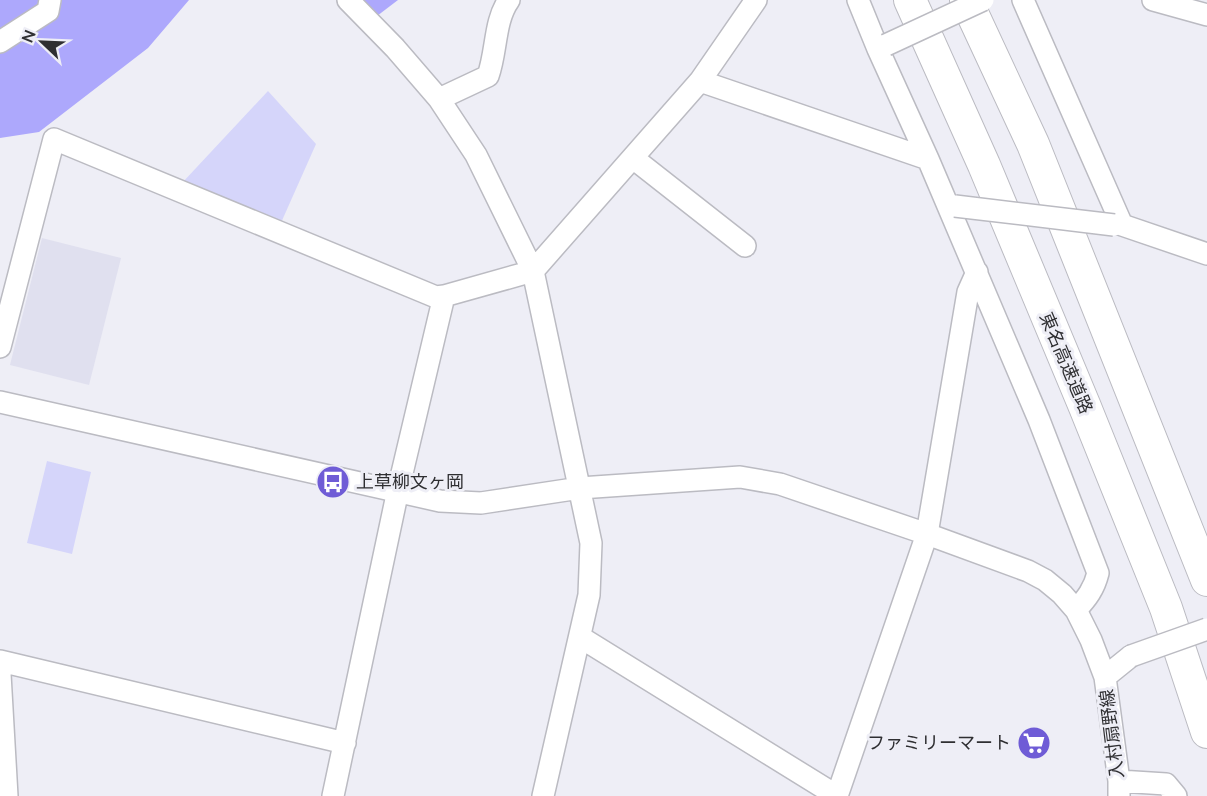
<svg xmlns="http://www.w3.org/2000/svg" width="1207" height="796" viewBox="0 0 1207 796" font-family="'Nunito Sans','Noto Sans JP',sans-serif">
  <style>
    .built { fill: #e0e0ef }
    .green { fill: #d5d5fa }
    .forest { fill: #ada8fc }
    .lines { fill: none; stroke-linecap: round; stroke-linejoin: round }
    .minor-casing { stroke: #bbbbc2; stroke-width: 24 }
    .highway-casing { stroke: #bbbbc2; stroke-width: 34 }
    .minor { stroke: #fff; stroke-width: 21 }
    .highway { stroke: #fff; stroke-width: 32 }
    .minor-bridge-casing { stroke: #bbbbc2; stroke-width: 24; stroke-linecap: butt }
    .minor-bridge { stroke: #fff; stroke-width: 21 }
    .labels { text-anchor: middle; stroke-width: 6; stroke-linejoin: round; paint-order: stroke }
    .street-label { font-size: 18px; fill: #2f2f32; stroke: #eeeef6 }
    .poi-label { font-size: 18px; fill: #2f2f32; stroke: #eeeef6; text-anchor: start }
  </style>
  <rect width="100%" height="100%" fill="#eeeef6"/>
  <path class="built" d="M 42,238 L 121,258 L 89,385 L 10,365 Z"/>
  <path class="green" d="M 268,91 L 316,144 L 280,225 L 182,183 Z
    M 47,461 L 91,472 L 72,554 L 27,543 Z"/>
  <path class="forest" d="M 0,0 L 189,0 L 148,48 L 39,132 L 0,138 Z
    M 362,0 L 398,0 L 377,16 Z"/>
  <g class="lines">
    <defs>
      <path id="minor" d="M 348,0 L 395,48 L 439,99 L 476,155 L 533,271 L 591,543 L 589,595 L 543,796
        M 858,0 L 878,49 L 928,159 L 1039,420 L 1098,573 C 1094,589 1087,598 1076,610
        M 1023,0 L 1122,225 L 1207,254
        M 1153,0 L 1207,15
        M 0,42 L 48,11 L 50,0
        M 700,81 L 928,159
        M 439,99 L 488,76 C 497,51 494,21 509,0
        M 633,158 L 745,246
        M 0,347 L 54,139 L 436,297 L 444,296
        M 0,402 L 440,501 L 481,503 L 580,488 L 740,477 L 780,484 L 927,534 L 1028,571 L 1045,580 L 1062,594 L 1076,610 L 1091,640 L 1105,677
        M 580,637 L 837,796
        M 0,661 L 345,743
        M 0,674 L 7,796
        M 1119,781 L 1166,784 L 1176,796
        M 333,796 L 398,490 L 444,296 L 533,271 L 700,81 L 756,0
        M 837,796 L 927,534 L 968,292 L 977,272
        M 1119,796 L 1119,781 L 1105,677 L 1131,656"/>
      <path id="highway" d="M 910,0 L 984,165 L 1085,407 L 1166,608 L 1207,732
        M 966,0 L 1033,144 L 1207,580"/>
    </defs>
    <use href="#minor" class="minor-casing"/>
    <use href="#highway" class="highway-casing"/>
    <use href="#minor" class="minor"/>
    <use href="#highway" class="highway"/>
    <defs>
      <path id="minor-bridge" d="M 886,45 L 983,0
        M 955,206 L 1114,225
        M 1131,656 L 1207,629"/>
    </defs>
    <use href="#minor-bridge" class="minor-bridge-casing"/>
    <use href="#minor-bridge" class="minor-bridge"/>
  </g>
  <defs>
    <symbol id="bus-disc" viewBox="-11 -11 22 22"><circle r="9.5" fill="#6f5cd6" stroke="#eeeef6"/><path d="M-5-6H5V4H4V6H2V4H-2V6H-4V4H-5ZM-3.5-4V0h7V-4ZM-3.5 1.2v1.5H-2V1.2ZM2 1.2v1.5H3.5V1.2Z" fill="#fff"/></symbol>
    <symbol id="supermarket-disc" viewBox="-11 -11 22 22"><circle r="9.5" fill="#6f5cd6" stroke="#eeeef6"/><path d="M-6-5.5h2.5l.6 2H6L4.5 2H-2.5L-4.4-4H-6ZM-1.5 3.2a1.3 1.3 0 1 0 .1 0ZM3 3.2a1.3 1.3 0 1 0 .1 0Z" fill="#fff"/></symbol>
  </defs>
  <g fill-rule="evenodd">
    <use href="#bus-disc" x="314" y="463" width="38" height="38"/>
    <use href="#supermarket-disc" x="1015" y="724" width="38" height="38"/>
  </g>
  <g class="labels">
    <g class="street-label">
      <text transform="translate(1066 363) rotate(67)" y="6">東名高速道路</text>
      <text transform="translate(1112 734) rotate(-97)" y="6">入村扇野線</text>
    </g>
    <g class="poi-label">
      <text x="356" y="488">上草柳文ヶ岡</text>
      <text x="1011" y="749" text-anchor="end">ファミリーマート</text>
    </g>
  </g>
  <g transform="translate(42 42) rotate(293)" stroke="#eeeef6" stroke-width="4.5" paint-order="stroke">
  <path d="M0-4.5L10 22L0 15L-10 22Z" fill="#2f2f32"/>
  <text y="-9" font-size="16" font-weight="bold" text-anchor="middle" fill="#2f2f32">N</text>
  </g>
</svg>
